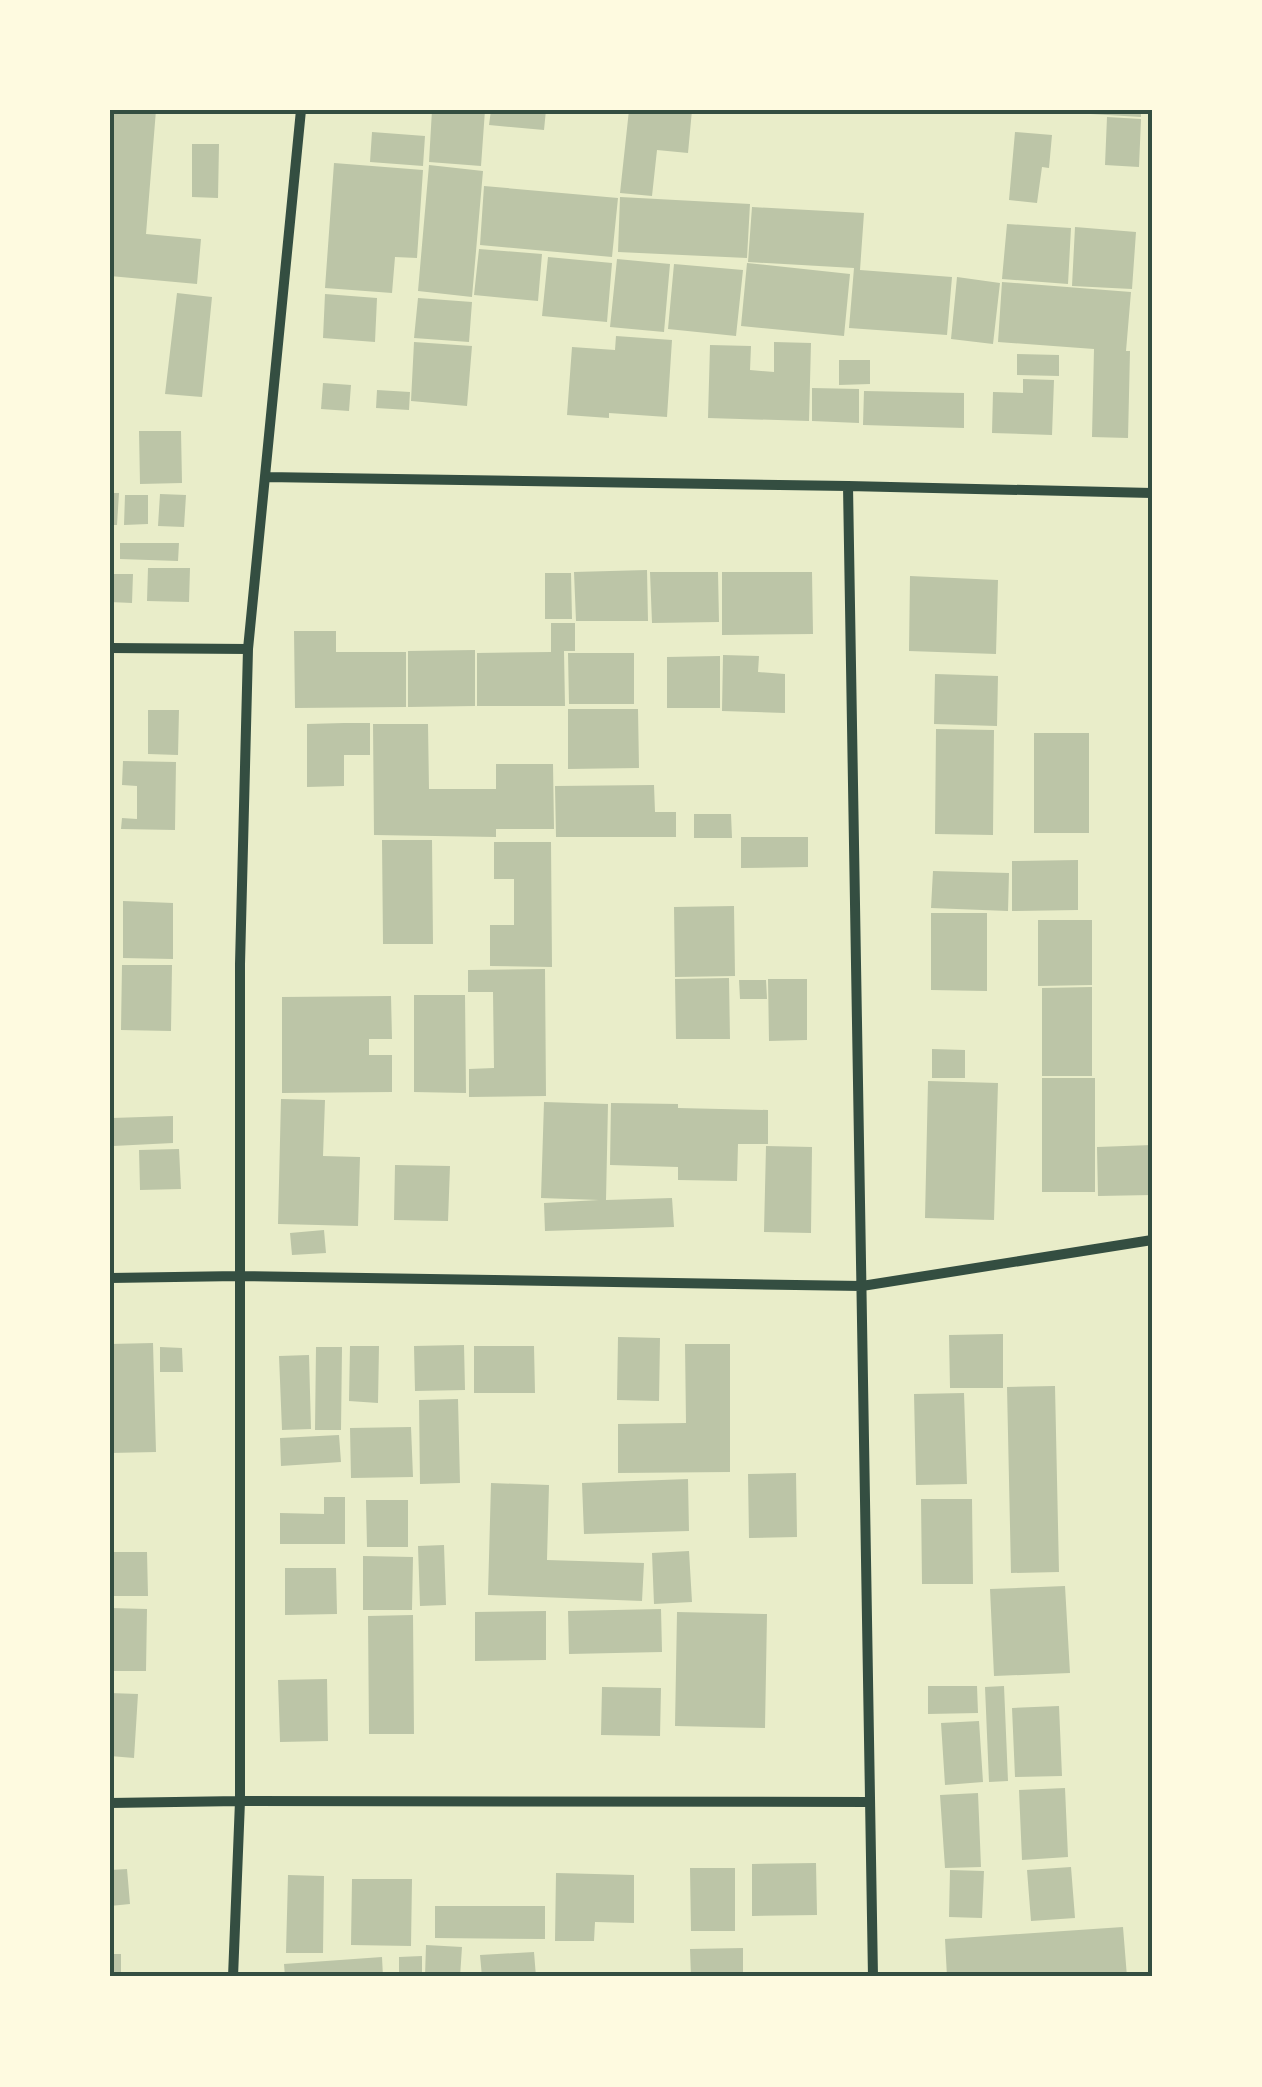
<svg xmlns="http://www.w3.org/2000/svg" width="1262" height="2087" viewBox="0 0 1262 2087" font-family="'Public Sans',sans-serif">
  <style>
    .building { fill: #bcc5a7 }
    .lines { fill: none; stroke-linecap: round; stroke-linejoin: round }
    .minor { stroke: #344e41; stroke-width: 10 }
    .neatline { fill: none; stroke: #344e41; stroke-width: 4 }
  </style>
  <rect width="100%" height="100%" fill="#e9edc9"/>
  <path class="building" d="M 110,110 L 156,110 L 146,234 L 201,239 L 197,284 L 110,276 Z
    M 432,110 L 485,110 L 481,166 L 429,162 Z
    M 491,110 L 546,110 L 544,130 L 489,125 Z
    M 629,110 L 692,110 L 688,153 L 657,150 L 652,196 L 620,193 Z
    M 1075,110 L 1141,110 L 1141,117 L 1074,113 Z
    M 1107,117 L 1141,119 L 1139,167 L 1105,165 Z
    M 372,132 L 425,136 L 423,166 L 370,162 Z
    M 1015,132 L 1052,135 L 1049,168 L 1042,167 L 1037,203 L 1009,200 Z
    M 192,144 L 219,144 L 218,198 L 192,197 Z
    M 334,163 L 423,170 L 417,258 L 395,257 L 392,293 L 325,288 Z
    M 429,165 L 483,171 L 472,297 L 418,291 Z
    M 484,186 L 618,198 L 612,257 L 480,245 Z
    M 620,197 L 750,204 L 747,258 L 618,252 Z
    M 752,207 L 864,213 L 860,270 L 952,277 L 947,335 L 849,328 L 854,268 L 748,262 Z
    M 1007,224 L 1071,228 L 1068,284 L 1002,279 Z
    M 1075,227 L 1136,232 L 1132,289 L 1072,286 Z
    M 479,249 L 542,254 L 538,301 L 474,295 Z
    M 548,257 L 612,263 L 607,322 L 542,316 Z
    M 617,259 L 670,264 L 664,332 L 610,327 Z
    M 747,263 L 850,274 L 844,336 L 741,326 Z
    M 674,264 L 743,270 L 736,336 L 668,329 Z
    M 957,277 L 1000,283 L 993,344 L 951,339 Z
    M 1002,282 L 1131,292 L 1126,351 L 1130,351 L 1128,438 L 1092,437 L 1094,349 L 998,342 Z
    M 177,293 L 212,297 L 202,397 L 165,394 Z
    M 325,294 L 377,298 L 375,342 L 323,338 Z
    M 418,298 L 472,302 L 469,342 L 414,338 Z
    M 616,336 L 672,340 L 667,417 L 609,413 L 609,418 L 567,415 L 572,347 L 615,350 Z
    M 414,342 L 472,346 L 467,406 L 411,401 Z
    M 774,342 L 811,343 L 809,421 L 708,418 L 710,345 L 751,346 L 750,370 L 774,372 Z
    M 1017,354 L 1059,355 L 1059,376 L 1017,375 Z
    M 839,360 L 870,360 L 870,384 L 839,385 Z
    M 1023,379 L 1054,380 L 1052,435 L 992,433 L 993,392 L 1023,393 Z
    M 323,383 L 351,385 L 349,411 L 321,409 Z
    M 812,388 L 859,389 L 859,423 L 812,421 Z
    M 377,390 L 410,392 L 409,410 L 376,408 Z
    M 864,391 L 964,393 L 964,428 L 863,425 Z
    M 139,431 L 181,431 L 182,483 L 140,484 Z
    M 110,493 L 119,493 L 117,525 L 110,525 Z
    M 160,494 L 186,495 L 184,527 L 158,526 Z
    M 125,495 L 148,495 L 148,524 L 124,525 Z
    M 120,543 L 179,543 L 178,561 L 120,559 Z
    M 148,568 L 190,568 L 189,602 L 147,601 Z
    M 647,570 L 648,621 L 576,621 L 574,572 Z
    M 650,572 L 718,572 L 719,622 L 652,623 Z
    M 722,572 L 812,572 L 813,634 L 722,635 Z
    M 545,573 L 571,573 L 572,619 L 545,619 Z
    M 110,574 L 133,574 L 132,603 L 110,602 Z
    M 910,576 L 998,580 L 996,654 L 909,651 Z
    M 551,623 L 575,623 L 575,651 L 564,651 L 565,706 L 477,706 L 477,653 L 551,652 Z
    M 294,631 L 336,631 L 336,652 L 406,652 L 406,707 L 295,708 Z
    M 475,650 L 475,706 L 408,707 L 408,651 Z
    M 568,653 L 634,653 L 634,704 L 569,704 Z
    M 723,655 L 759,656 L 758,672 L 785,674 L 785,713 L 722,711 Z
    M 720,656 L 720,708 L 667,708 L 667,657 Z
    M 935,674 L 998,676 L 997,726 L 934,724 Z
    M 568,709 L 638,709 L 639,768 L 568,769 Z
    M 148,710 L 179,710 L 178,755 L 148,754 Z
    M 344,723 L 370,723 L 370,755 L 344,755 L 344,786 L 307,787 L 307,724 Z
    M 373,724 L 428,724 L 429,789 L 496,789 L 496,764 L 553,764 L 554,829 L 496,829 L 496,837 L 374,835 Z
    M 936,729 L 994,730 L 993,835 L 935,834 Z
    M 1034,733 L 1089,733 L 1089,833 L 1034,833 Z
    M 123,761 L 176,762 L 175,830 L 121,829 L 122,818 L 137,819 L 137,786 L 122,785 Z
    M 654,785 L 655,812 L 676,812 L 676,837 L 556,837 L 555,786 Z
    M 694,814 L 731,814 L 732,838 L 694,838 Z
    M 741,837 L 808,837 L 808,867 L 741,868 Z
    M 382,840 L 432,840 L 433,944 L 383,944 Z
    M 494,842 L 551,842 L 552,967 L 490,966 L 490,925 L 514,925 L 514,879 L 494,879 Z
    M 1078,860 L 1078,910 L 1012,911 L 1012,861 Z
    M 933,871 L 1009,873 L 1008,911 L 931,908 Z
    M 123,901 L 173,903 L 173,959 L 123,958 Z
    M 734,906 L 735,976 L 675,977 L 674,907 Z
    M 931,913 L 987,913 L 987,991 L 931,990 Z
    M 1038,920 L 1092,920 L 1092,985 L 1038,986 Z
    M 122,965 L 172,965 L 171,1031 L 121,1030 Z
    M 545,969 L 546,1096 L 469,1097 L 469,1069 L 494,1068 L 493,992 L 468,992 L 468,970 Z
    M 729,978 L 730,1039 L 676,1039 L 675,979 Z
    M 768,979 L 807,979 L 807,1040 L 769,1041 Z
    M 739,980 L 766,980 L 767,999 L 740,999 Z
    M 1092,987 L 1092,1076 L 1042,1076 L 1042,988 Z
    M 414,995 L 465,995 L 466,1093 L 414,1092 Z
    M 391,996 L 392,1039 L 369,1039 L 369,1055 L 392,1055 L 392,1092 L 282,1093 L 282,997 Z
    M 932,1049 L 965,1050 L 965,1078 L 932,1078 Z
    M 1042,1078 L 1095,1078 L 1095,1192 L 1042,1192 Z
    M 928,1081 L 998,1083 L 994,1220 L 925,1218 Z
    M 281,1099 L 325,1100 L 323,1156 L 360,1157 L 358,1226 L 278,1224 Z
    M 544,1102 L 608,1104 L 606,1200 L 672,1198 L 674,1227 L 545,1231 L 544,1203 L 599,1200 L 541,1198 Z
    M 611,1103 L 678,1104 L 678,1108 L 768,1110 L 768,1144 L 738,1144 L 737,1181 L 678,1180 L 678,1167 L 610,1165 Z
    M 173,1116 L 173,1143 L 113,1146 L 112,1118 Z
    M 1152,1145 L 1152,1195 L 1098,1196 L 1097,1147 Z
    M 766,1146 L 812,1147 L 811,1233 L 764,1232 Z
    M 179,1149 L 181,1189 L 140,1190 L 139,1150 Z
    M 395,1165 L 450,1166 L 448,1221 L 394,1220 Z
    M 324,1230 L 326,1253 L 292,1255 L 290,1233 Z
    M 1003,1334 L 1003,1388 L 950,1388 L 949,1335 Z
    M 618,1337 L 660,1338 L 659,1401 L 617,1400 Z
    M 153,1343 L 156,1452 L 110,1453 L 110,1344 Z
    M 685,1344 L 730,1344 L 730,1472 L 618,1473 L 618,1424 L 686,1423 Z
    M 464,1345 L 465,1390 L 415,1391 L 414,1346 Z
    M 350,1346 L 379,1346 L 378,1403 L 349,1401 Z
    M 474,1346 L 534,1346 L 535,1393 L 474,1393 Z
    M 160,1347 L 182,1348 L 183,1372 L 160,1372 Z
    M 316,1347 L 342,1347 L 341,1430 L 315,1430 Z
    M 309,1355 L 311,1429 L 282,1430 L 279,1356 Z
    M 1055,1386 L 1059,1572 L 1011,1573 L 1007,1387 Z
    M 964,1393 L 967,1484 L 916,1485 L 914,1394 Z
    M 458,1399 L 460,1483 L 420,1484 L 419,1400 Z
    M 411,1427 L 413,1477 L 351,1478 L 350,1428 Z
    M 339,1435 L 341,1462 L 281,1466 L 280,1438 Z
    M 796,1473 L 797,1537 L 749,1538 L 748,1474 Z
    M 688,1479 L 689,1531 L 584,1534 L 582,1483 Z
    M 491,1483 L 549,1485 L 547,1560 L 644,1563 L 642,1601 L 488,1595 Z
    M 324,1497 L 345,1497 L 345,1544 L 280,1544 L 280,1513 L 324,1514 Z
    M 921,1499 L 972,1499 L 973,1584 L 922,1584 Z
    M 366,1500 L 408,1500 L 408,1547 L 367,1547 Z
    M 444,1545 L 446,1605 L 420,1606 L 418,1546 Z
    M 689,1551 L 692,1602 L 654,1604 L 652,1553 Z
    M 110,1552 L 147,1552 L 148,1596 L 110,1596 Z
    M 363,1556 L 413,1557 L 412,1610 L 363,1610 Z
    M 285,1568 L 336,1568 L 337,1614 L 285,1615 Z
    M 1065,1586 L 1070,1673 L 994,1676 L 990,1589 Z
    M 110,1608 L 147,1609 L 146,1671 L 110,1671 Z
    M 661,1609 L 662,1652 L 569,1654 L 568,1611 Z
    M 546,1611 L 546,1660 L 475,1661 L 475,1612 Z
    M 677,1612 L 767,1614 L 765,1728 L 675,1726 Z
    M 413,1615 L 414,1734 L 369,1734 L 368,1616 Z
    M 327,1679 L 328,1741 L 280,1742 L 278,1680 Z
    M 928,1686 L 977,1686 L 978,1713 L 928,1714 Z
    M 1004,1686 L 1008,1781 L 989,1782 L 985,1687 Z
    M 602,1687 L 661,1688 L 660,1736 L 601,1735 Z
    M 110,1693 L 138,1694 L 134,1758 L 110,1756 Z
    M 1059,1706 L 1062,1776 L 1015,1777 L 1012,1708 Z
    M 979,1721 L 983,1782 L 945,1785 L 941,1723 Z
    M 1065,1788 L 1068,1857 L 1022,1860 L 1019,1790 Z
    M 978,1793 L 981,1867 L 945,1868 L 940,1795 Z
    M 816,1863 L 817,1915 L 752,1916 L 752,1864 Z
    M 1071,1867 L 1075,1918 L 1031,1921 L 1027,1870 Z
    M 690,1868 L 735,1868 L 735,1931 L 691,1931 Z
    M 127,1869 L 130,1904 L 110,1906 L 110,1870 Z
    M 950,1870 L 984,1871 L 982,1918 L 949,1917 Z
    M 556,1873 L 634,1875 L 634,1923 L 595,1922 L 594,1941 L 555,1941 Z
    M 288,1875 L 324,1876 L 323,1953 L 286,1953 Z
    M 352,1879 L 412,1879 L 411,1946 L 351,1945 Z
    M 435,1906 L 545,1906 L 545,1939 L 435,1938 Z
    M 1123,1927 L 1127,1977 L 1018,1977 L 1018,1973 L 947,1977 L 945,1939 Z
    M 426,1945 L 462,1947 L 460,1977 L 425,1977 Z
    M 743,1948 L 743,1977 L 691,1977 L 690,1949 Z
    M 534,1952 L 536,1977 L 482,1977 L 480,1955 Z
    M 110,1954 L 121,1954 L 121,1977 L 110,1977 Z
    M 422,1956 L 422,1977 L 399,1977 L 399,1957 Z
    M 382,1957 L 383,1977 L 285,1977 L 284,1964 Z"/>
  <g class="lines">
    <path class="minor" d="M 265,477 L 848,486 L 1152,493
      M 848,486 L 873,1977
      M 110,648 L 248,649
      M 110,1278 L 239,1276 L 862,1286 L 1152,1240
      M 110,1803 L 240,1801 L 870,1802
      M 233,1977 L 240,1801 L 240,964 L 248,649 L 301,110"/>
  </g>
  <rect width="1262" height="2087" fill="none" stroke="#fefae0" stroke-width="225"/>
  <rect x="112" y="112" width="1038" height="1862" class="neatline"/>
</svg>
